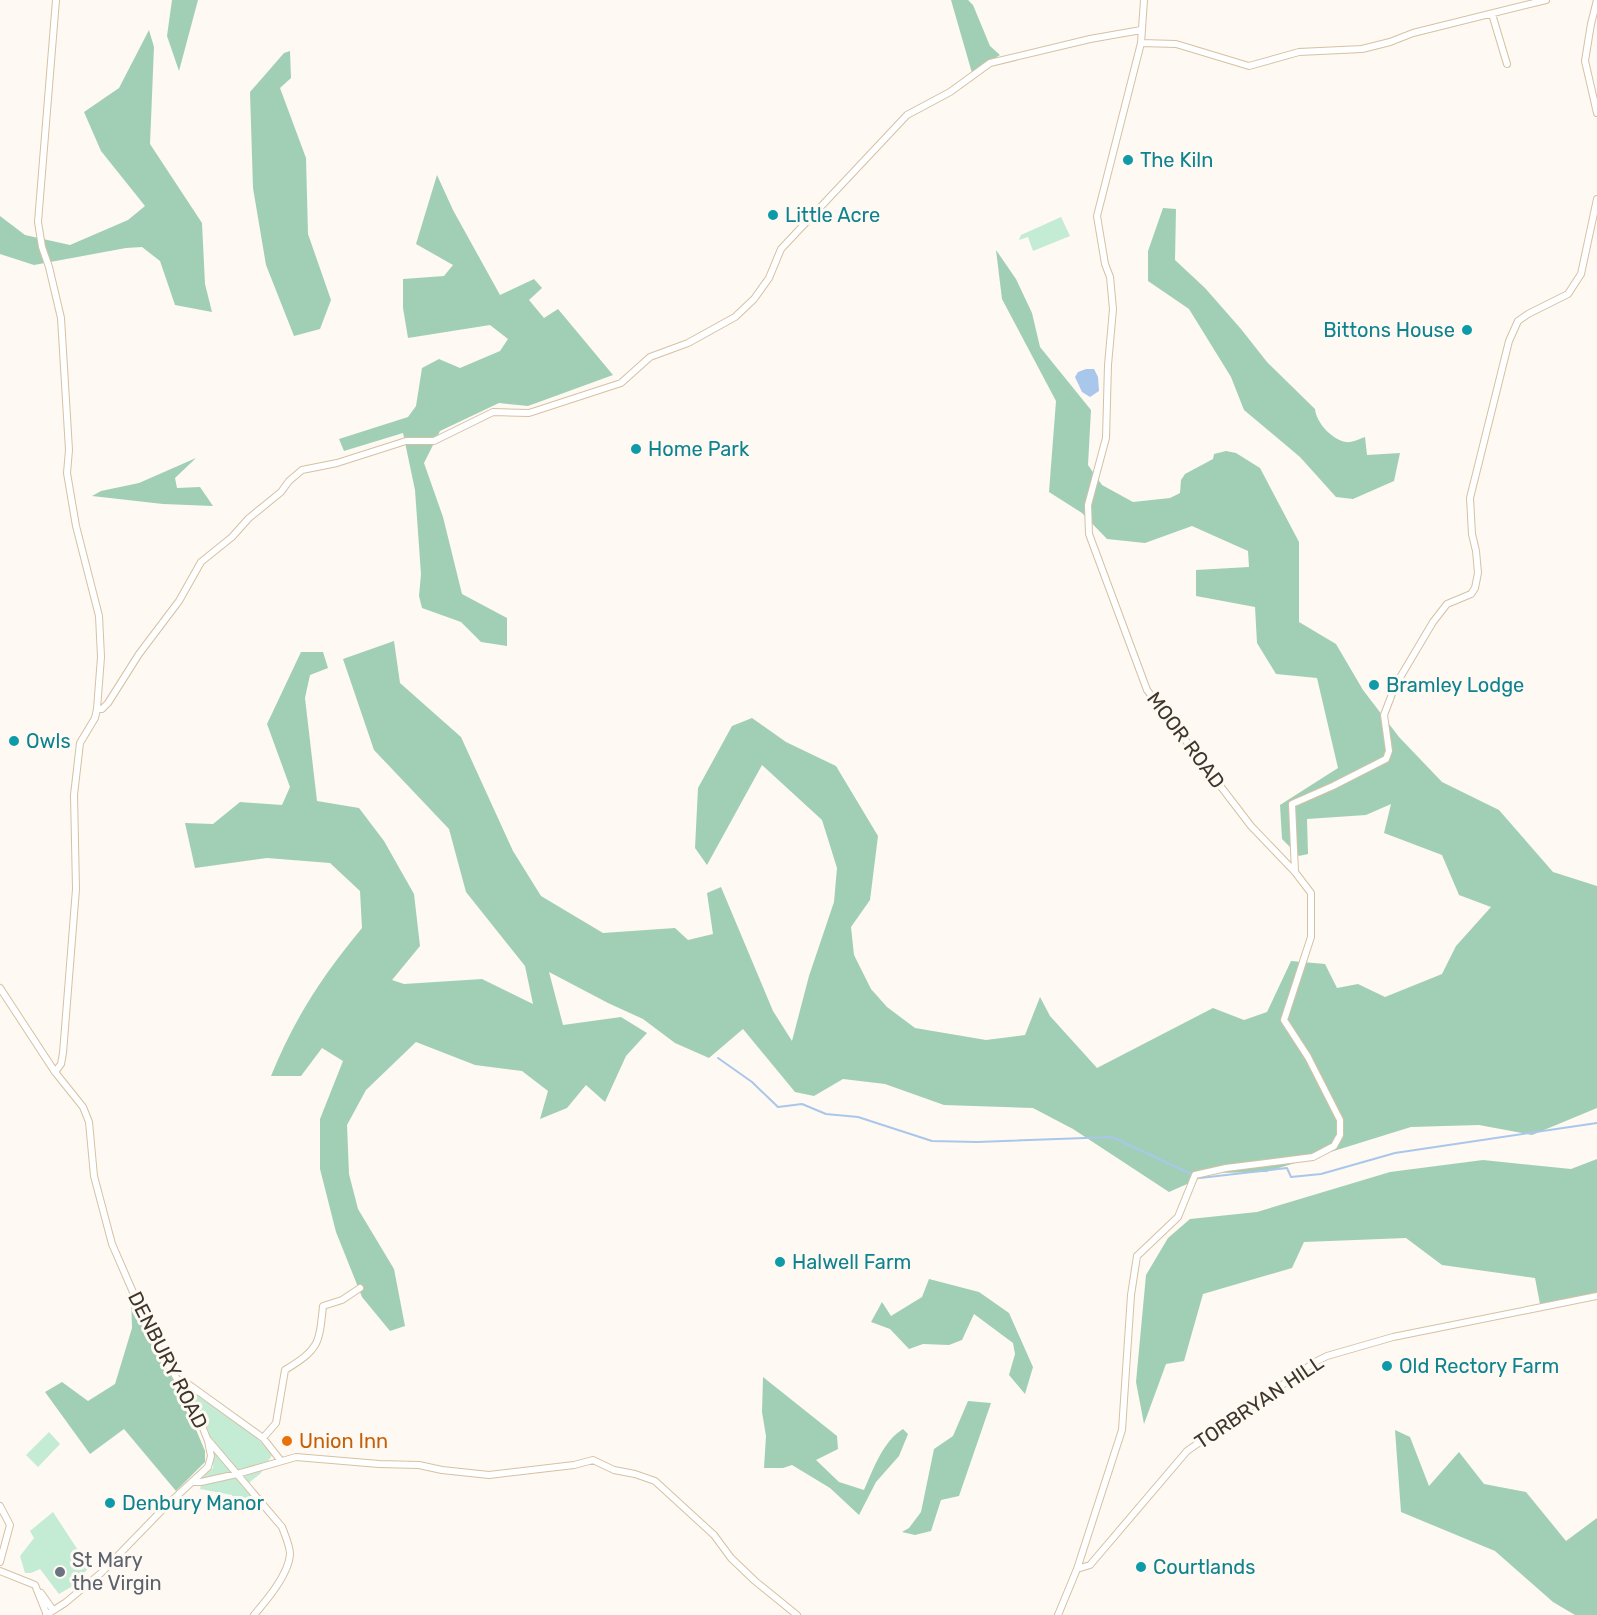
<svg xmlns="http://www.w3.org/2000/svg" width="1597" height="1615" viewBox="0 0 1597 1615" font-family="Rubik,sans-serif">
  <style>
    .green { fill: #c4ebd4 }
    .forest { fill: #a1cfb5 }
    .water { fill: #a9c7eb }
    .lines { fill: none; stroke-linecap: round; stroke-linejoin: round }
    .stream { stroke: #a9c7eb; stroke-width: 2 }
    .minor-casing { stroke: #d6c1a3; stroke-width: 8 }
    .minor { stroke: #fff; stroke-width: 6 }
    .culture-dot { fill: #0f9aa8; stroke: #fef9f3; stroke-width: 2 }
    .food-dot { fill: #e8710a; stroke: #fef9f3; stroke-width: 2 }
    .worship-dot { fill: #6b7280; stroke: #fef9f3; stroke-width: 2 }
    .labels { text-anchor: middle; stroke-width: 6; stroke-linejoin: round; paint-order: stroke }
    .culture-label { font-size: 20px; fill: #0d838f; stroke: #fef9f3; text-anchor: start }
    .street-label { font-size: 20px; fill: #3e362a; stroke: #fef9f3 }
    .food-label { font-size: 20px; fill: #c56008; stroke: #fef9f3; text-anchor: start }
    .worship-label { font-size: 20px; fill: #5b616d; stroke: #fef9f3; text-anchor: start }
  </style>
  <rect width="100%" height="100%" fill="#fef9f3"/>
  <path class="green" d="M 1061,217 L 1070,236 L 1033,251 L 1028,237 L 1019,240 L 1021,235 Z
    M 190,1387 L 258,1439 L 272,1455 L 261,1473 L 244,1487 L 257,1500 L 254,1502 L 243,1499 L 237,1503 L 232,1495 L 200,1489 L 203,1477 L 213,1468 C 215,1434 202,1417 188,1388 Z
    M 49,1432 L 60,1444 L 38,1467 L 26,1455 Z
    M 53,1512 L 89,1567 L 76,1584 L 59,1594 L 40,1569 L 31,1573 L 25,1573 L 20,1556 L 34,1538 L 30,1531 Z"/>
  <path class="forest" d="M 172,0 L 198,0 L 179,71 L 167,36 Z
    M 951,0 L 968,0 L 973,5 L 990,46 L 1000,55 L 972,73 Z
    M 149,30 L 154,47 L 150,144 L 202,223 L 205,284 L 212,312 L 175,305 L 160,261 L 142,247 L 126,248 L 34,265 L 0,254 L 0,216 L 25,235 L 70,245 L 128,220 L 145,206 L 101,151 L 84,112 L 119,88 Z
    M 290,51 L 291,78 L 280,88 L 306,158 L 308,234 L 331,300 L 320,329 L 294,336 L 266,265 L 253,188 L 250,92 L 284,53 Z
    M 437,175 L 453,210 L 500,295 L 534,279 L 542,288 L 529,300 L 544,318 L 558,309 L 613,375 L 528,406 L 499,403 L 440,431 L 424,463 L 443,517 L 462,594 L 507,618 L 507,646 L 481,642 L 461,622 L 422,608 L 419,596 L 421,574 L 415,490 L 403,433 L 344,451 L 339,439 L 408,417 L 416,406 L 422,368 L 439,359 L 460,368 L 500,351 L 508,339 L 490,325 L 408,338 L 403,308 L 403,279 L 444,276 L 453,265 L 416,244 Z
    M 1163,208 L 1176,209 L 1175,260 L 1205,288 L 1241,329 L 1267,362 L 1315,409 C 1316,422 1332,440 1346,442 C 1352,443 1359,439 1365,437 L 1367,455 L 1400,453 L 1394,481 L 1353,499 L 1336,497 L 1300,457 L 1244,410 L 1231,377 L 1189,309 L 1148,281 L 1148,251 Z
    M 996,250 L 1016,279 L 1032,313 L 1040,347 L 1091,410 L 1088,465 L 1102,485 L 1133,502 L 1170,498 L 1180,493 L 1181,480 L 1185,474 L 1213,459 L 1214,454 L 1226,451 L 1236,453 L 1260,468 L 1299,542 L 1299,622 L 1336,644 L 1363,690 L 1399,737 L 1442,782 L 1499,810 L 1553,872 L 1597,886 L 1597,1108 L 1532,1135 L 1479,1125 L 1411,1127 L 1266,1172 L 1212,1173 L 1169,1192 L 1073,1129 L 1033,1108 L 944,1105 L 885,1084 L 843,1079 L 814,1096 L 795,1092 L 743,1029 L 709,1058 L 675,1043 L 643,1019 L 608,1003 L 549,972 L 563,1025 L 621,1017 L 647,1033 L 626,1056 L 605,1102 L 586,1085 L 567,1108 L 540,1119 L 548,1091 L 522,1071 L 475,1065 L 416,1042 L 366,1090 L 347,1125 L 349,1174 L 358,1209 L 394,1269 L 405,1326 L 390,1331 L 362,1297 L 336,1232 L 320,1169 L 320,1119 L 343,1061 L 322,1048 L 301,1076 L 271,1076 C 294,1019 323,975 362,928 L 360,891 L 330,863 L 267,858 L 195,868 L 185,823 L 213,824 L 240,802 L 282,805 L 290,787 L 267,724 L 301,652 L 323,652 L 328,668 L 310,675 L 305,698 L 317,801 L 359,808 L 384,841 L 414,894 L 420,946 L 392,980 L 404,984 L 482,979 L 533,1004 L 525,966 L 466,892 L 449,829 L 374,750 L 343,659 L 394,641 L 400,683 L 461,737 L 513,851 L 541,896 L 603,933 L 675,928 L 688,940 L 713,934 L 707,893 L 721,887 L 773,1011 L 792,1041 L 809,976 L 834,902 L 837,868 L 822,820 L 762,765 L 707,865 L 695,848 L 698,788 L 732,726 L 752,718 L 786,742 L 836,766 L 878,836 L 870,900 L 851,927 L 854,955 L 871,989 L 887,1007 L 915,1028 L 986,1040 L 1025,1035 L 1040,997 L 1050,1016 L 1097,1068 L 1213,1008 L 1244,1020 L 1267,1012 L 1291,961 L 1325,964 L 1337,988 L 1358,984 L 1385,997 L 1442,974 L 1456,946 L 1491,907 L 1459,895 L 1442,855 L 1384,833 L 1391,804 L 1366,815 L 1307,819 L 1308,854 L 1299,856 L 1282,839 L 1280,805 L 1338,768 L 1317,678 L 1276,674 L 1257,643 L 1255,607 L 1196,596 L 1196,570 L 1249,567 L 1248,551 L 1192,526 L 1145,543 L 1107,539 L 1082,513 L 1049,492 L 1056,401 L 1002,299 Z
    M 196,458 L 175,478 L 177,488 L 200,487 L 213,506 L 163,504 L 92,496 L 101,491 L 139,483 Z
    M 1597,1159 L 1597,1295 L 1540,1304 L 1535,1278 L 1442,1265 L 1406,1238 L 1304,1242 L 1292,1268 L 1203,1294 L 1184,1361 L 1166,1364 L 1144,1424 L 1136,1382 L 1146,1275 L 1168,1238 L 1190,1219 L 1257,1212 L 1390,1172 L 1483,1160 L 1571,1169 Z
    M 929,1279 L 979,1292 L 1009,1313 L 1033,1367 L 1025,1394 L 1009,1375 L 1015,1354 L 1013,1343 L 974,1314 L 962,1340 L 949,1345 L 923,1344 L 909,1349 L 890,1329 L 871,1322 L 882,1302 L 891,1316 L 922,1297 Z
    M 131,1296 L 146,1332 L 179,1389 L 205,1451 L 205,1462 L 176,1491 L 124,1429 L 90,1454 L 45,1392 L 62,1382 L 88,1401 L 115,1384 L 132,1328 Z
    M 763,1377 L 837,1436 L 838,1449 L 816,1460 L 839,1482 L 864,1490 C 873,1470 883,1441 903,1429 L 908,1434 L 899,1456 L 876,1482 L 859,1515 L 830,1488 L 792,1465 L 783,1468 L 764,1468 L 766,1436 L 762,1412 Z
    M 968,1401 L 991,1403 L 959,1496 L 941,1500 L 931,1531 L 915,1535 L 902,1532 L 909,1528 L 921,1512 L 934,1449 L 953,1436 Z
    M 1395,1430 L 1410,1437 L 1429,1486 L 1459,1452 L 1484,1484 L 1526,1492 L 1566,1541 L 1597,1518 L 1597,1615 L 1575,1615 L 1553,1602 L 1495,1551 L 1401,1512 Z"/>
  <path class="water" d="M 1086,369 L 1094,369 L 1098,377 L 1099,391 L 1090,397 L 1082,392 L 1075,377 L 1078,372 Z"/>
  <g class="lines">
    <path class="stream" d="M 718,1058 L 752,1082 L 778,1107 L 802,1104 L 826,1114 L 858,1117 L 932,1141 L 977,1142 L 1112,1137 L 1191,1174
      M 1200,1178 L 1287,1168 L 1291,1177 L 1321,1174 L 1395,1153 L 1597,1123"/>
    <defs>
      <path id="minor" d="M 1597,0 L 1591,24 L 1585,61 L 1597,113
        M 1492,14 L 1507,64
        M 1141,43 L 1176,44 L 1249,66 L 1299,52 L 1362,49 L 1390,42 L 1413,33 L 1546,0
        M 97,709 L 102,709 L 108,703 L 139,654 L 179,601 L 201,562 L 232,537 L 249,518 L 281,492 L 289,481 L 302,470 L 337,463 L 406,441 L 434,441 L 493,412 L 529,413 L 621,383 L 650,357 L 688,343 L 735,317 L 754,299 L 769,278 L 781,249 L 907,115 L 950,92 L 990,63 L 1090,39 L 1141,30
        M 1295,872 L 1292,804 L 1333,786 L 1386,759 L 1389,751 L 1384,715 L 1395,686 L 1433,622 L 1447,604 L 1471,594 L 1475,588 L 1478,573 L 1476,551 L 1472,534 L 1470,498 L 1509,341 L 1518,321 L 1528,314 L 1568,294 L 1581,274 L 1597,199
        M 0,988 L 55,1072 L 83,1107 L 89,1122 L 94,1176 L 112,1244 L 153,1338 L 197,1413 L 208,1441 L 211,1456 L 208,1467 L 166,1506 L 101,1573 L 65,1603 L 46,1615
        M 55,1072 L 61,1064 L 63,1053 L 76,889 L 74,795 L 80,743 L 95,718 L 97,709 L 101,657 L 99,616 L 76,526 L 67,473 L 69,450 L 61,318 L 49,267 L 42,247 L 38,222 L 56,0
        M 179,1380 L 188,1384 L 263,1438 L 281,1461
        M 263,1438 L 276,1423 L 285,1370 C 319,1349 319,1345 323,1306 L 342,1300 L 360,1288
        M 209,1441 L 282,1527 C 285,1535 290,1546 290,1554 C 289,1574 266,1601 254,1615
        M 192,1482 L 201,1482 L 237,1474 L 296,1457 L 379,1464 L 419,1465 L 442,1470 L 489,1475 L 574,1465 L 593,1460 L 614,1470 L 635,1474 L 655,1481 L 714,1535 L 731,1558 L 755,1581 L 797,1615
        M 0,1506 L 10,1525 L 0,1562
        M 1077,1569 L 1090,1565 L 1187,1451 L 1315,1362 L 1327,1356 L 1393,1337 L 1597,1296
        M 0,1571 L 35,1585 L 47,1615
        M 41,1593 L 53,1610
        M 1058,1615 L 1077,1569 L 1122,1430 L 1131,1295 L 1137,1256 L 1178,1217 L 1195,1175 L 1226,1168 L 1313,1157 L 1334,1146 L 1340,1135 L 1340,1120 L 1308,1057 L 1284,1020 L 1311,937 L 1311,893 L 1295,872 L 1251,826 L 1147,690 L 1089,534 L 1088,505 L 1106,438 L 1108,365 L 1113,309 L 1110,277 L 1105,264 L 1097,216 L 1141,43 L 1144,0"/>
    </defs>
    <use href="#minor" class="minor-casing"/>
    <use href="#minor" class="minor"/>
  </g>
  <g class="culture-dot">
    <circle cx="1128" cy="160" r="6"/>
    <circle cx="773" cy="215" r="6"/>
    <circle cx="1467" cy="330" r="6"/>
    <circle cx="636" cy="449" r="6"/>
    <circle cx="1374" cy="685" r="6"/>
    <circle cx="14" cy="741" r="6"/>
    <circle cx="780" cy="1262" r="6"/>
    <circle cx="1387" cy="1366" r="6"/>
    <circle cx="110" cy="1503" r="6"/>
    <circle cx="1141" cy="1567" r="6"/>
  </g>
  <circle class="food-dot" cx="287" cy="1441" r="6"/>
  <circle class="worship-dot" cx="60" cy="1572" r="6"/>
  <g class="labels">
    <g class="culture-label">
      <text x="1140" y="167">The Kiln</text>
      <text x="785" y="222">Little Acre</text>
      <text x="1455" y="337" text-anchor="end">Bittons House</text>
      <text x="648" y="456">Home Park</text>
      <text x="1386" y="692">Bramley Lodge</text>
      <text x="26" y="748">Owls</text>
      <text x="792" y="1269">Halwell Farm</text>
      <text x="1399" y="1373">Old Rectory Farm</text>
      <text x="122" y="1510">Denbury Manor</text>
      <text x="1153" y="1574">Courtlands</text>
    </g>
    <g class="street-label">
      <text transform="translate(1186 740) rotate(53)" y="7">MOOR ROAD</text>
      <text transform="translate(168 1360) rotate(63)" y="7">DENBURY ROAD</text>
      <text transform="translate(1259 1402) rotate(-34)" y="7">TORBRYAN HILL</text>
    </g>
    <g class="food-label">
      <text x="299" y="1448">Union Inn</text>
    </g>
    <g class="worship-label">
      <text x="72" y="1567">St Mary<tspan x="72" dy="23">the Virgin</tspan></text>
    </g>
  </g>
</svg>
